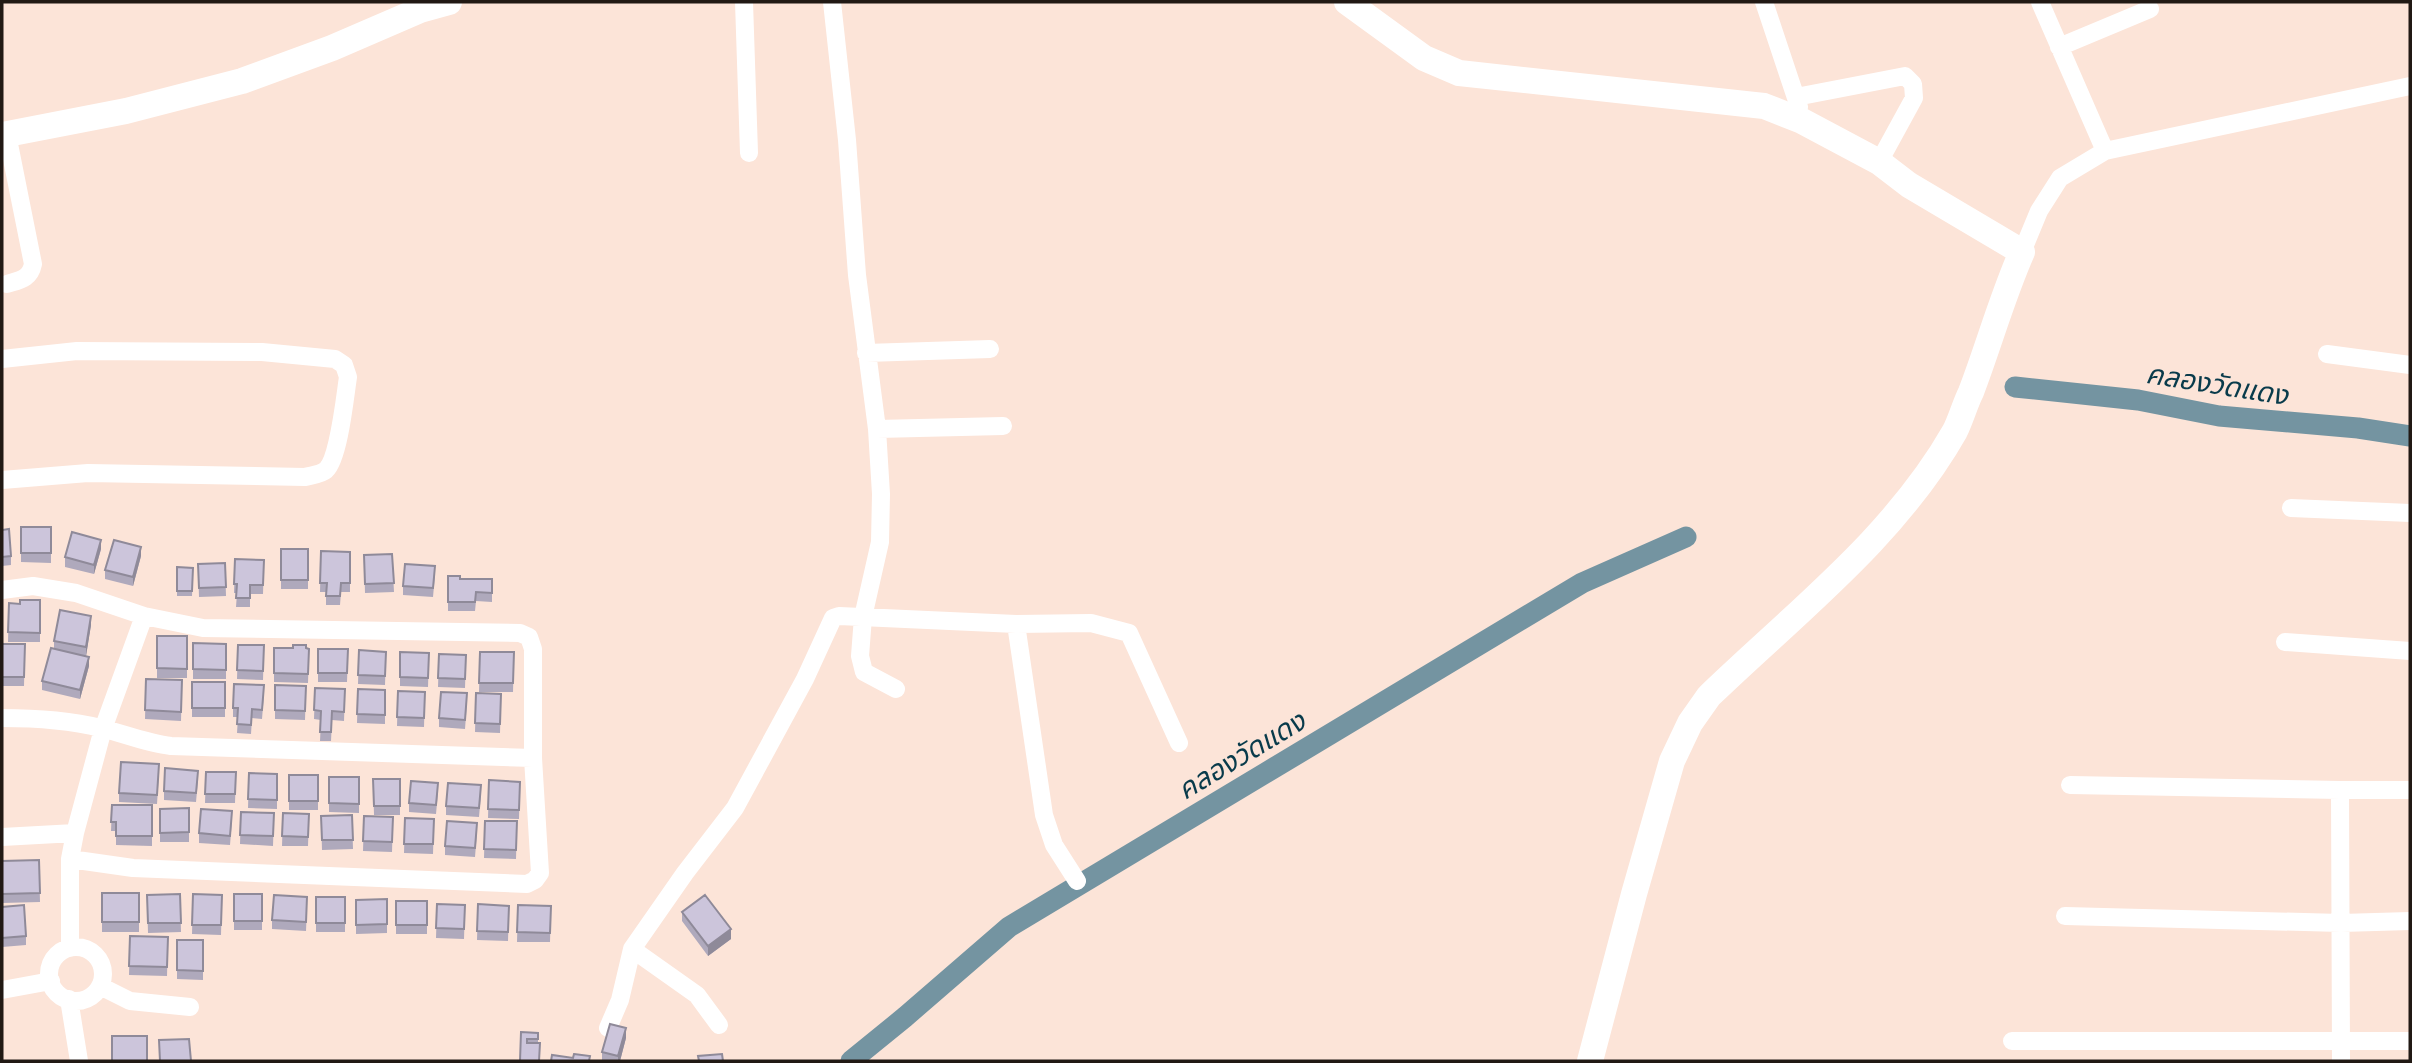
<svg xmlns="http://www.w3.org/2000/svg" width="2412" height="1063" viewBox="0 0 2412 1063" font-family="'Titillium Web','Noto Sans Thai',sans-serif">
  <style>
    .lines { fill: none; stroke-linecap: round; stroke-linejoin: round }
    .canal { stroke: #7494a1; stroke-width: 21 }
    .street { stroke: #fff; stroke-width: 18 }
    .secondary { stroke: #fff; stroke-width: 26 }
    .wall { fill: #afa9bc }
    .shaded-wall { fill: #8f8a99 }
    .building { fill: #ccc5db; stroke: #8f8a99; stroke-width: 2 }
    .labels { text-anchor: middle; stroke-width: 5; stroke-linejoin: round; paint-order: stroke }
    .water-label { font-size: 28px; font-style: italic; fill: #093b4b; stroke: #fce4d8 }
  </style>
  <rect width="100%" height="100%" fill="#fce4d8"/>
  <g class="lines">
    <path class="canal" d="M 2015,387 L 2138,400 L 2219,416 L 2358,428 L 2410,436
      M 851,1061 L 905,1017 L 1009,927 L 1582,583 L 1686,537"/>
    <path class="street" d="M 744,2 L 749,153
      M 832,2 L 847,140 L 857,275 L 877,429 L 881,494 L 880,542 L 863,617 L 860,656 L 864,672 L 896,689
      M 1764,2 L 1799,107
      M 2040,2 L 2105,151
      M 2059,47 L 2150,9
      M 1796,97 L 1905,76 L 1913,84 L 1914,98 L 1879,162
      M 7,134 L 33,264 C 30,279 20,280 7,284
      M 2022,252 L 2039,211 L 2060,178 L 2105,151 L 2410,86
      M 866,353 L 990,349
      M 2327,354 L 2410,365
      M 2,359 L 77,351 L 262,352 L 335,359 L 344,365 L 348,377 C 345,396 339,458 326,470 C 320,475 312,475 305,477 L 88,473 L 2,480
      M 877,429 L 1003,426
      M 2291,508 L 2410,513
      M 2,590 L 33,586 L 76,593 L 144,616 L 203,628 L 520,633 L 529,637 L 533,649 L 533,758 L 540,873 L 535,880 L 527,884 L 133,868 L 70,859
      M 1016,624 L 1044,815 L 1054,845 L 1077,881
      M 2285,642 L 2410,651
      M 2,718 C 35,718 68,720 101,728 C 125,734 147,743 171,746 L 533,758
      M 2070,785 L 2340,790 L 2410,790
      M 2340,790 L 2341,1061
      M 2,837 L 75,833
      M 2065,916 L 2341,923 L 2410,921
      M49 974a27 27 0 1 1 54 0a27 27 0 1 1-54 0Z
      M 70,948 L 70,859 L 75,833 L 103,729 L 144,616
      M 632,949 L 697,995 L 719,1025
      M 100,986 L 130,1001 L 190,1007
      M 2,990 L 51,981
      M 69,999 L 79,1061
      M 608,1028 L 620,1000 L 632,949 L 685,873 L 735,808 L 805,679 L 833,618 L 839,616 L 1016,624 L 1091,623 L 1129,633 L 1179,743
      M 2012,1041 L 2410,1041"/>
    <path class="secondary" d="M 1347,2 L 1424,58 L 1459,73 L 1764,106 L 1802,121 L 1879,162 L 1909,185 L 2022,252 C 2002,297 1989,345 1971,392 C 1965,404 1961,419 1955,431 C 1895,537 1795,613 1709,696 L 1690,723 L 1672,761 L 1634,894 L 1590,1061
      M 2,135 L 126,111 L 242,81 L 332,48 L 420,10 L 449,2"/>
  </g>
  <path class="wall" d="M 21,527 L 51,527 L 51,563 L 21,562 Z
    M 2,530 L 11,556 L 11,565 L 2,566 Z
    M 101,549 L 94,574 L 65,567 L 65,557 Z
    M 281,549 L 308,549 L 308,589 L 281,589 Z
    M 321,551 L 350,552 L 350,592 L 341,592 L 340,605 L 326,605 L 326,592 L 320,592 Z
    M 392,554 L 394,592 L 365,593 L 364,555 Z
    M 141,556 L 133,586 L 105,579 L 105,570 Z
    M 235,559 L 264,560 L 263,594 L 250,594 L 250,607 L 236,607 L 237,593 L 234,593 Z
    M 225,563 L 226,596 L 199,597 L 198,564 Z
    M 177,567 L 193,568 L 192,596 L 177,596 Z
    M 435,575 L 433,597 L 403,595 L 403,586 Z
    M 448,576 L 460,579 L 492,579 L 492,602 L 476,601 L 475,611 L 448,611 Z
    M 40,600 L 40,642 L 8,642 L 9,603 L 20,604 Z
    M 91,625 L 86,656 L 89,666 L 80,699 L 42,690 L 42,681 L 54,649 L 54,641 Z
    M 157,636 L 187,636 L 187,678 L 157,678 Z
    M 193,643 L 226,644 L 226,679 L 193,679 Z
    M 2,644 L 25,644 L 24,686 L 2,686 Z
    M 238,645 L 264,645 L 263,680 L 237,679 Z
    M 274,648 L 309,649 L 308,683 L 274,682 Z
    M 318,649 L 348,649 L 347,682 L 318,682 Z
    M 359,650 L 386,652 L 385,685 L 358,684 Z
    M 400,652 L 429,653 L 428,687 L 400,686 Z
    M 480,652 L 514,652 L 513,692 L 479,692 Z
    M 439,654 L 466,655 L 465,688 L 438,687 Z
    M 146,679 L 182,680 L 181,721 L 145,719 Z
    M 192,682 L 225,682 L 225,717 L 192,717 Z
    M 275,685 L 306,686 L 305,720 L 275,719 Z
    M 315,688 L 345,689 L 344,721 L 332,720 L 331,741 L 320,741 L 321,720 L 314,719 Z
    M 358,689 L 385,690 L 385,724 L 357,723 Z
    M 398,691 L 425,692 L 424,727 L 397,726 Z
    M 476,693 L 501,694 L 500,733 L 475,732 Z
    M 264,694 L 262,719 L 252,718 L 251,734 L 237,733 L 238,717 L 233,717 L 233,708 Z
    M 467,702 L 465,729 L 439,727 L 439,718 Z
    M 206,772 L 236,772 L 235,803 L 205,803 Z
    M 159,773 L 157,804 L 119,802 L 119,793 Z
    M 249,773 L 277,774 L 277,809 L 248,808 Z
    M 289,775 L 318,775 L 318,810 L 289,810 Z
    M 329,777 L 359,777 L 359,813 L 329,812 Z
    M 373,779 L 400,779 L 400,815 L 374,815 Z
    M 198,780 L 196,802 L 164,800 L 164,791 Z
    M 489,780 L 520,782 L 519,819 L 488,818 Z
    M 438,792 L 436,814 L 409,812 L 409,803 Z
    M 481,794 L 479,817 L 446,815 L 446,806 Z
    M 112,805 L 152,805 L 152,846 L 116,845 L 116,831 L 111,831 Z
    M 189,808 L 189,842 L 160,842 L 160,809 Z
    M 241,812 L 274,813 L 273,846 L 240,844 Z
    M 283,813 L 309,814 L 308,846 L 282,846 Z
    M 352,815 L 353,849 L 322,850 L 321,816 Z
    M 364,816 L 393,817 L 392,852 L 363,851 Z
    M 405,818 L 434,819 L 433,854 L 404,853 Z
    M 232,820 L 230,845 L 199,843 L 199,833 Z
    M 485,821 L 517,821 L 516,859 L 484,858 Z
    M 477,832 L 475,857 L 445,855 L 445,846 Z
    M 39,860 L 40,902 L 2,903 L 2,861 Z
    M 102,893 L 139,893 L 139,932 L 102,932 Z
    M 180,894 L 181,932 L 148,933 L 147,895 Z
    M 193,894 L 222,895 L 221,935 L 192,934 Z
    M 234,894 L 262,894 L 262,930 L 234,930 Z
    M 316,897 L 345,897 L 345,932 L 316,932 Z
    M 387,899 L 387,933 L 356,934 L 356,900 Z
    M 396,901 L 427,901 L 427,934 L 396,934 Z
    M 437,904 L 465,905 L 464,939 L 436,938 Z
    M 478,904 L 509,906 L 508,941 L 477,940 Z
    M 518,905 L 551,906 L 550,942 L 517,942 Z
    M 307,906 L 306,931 L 272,929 L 272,920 Z
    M 2,907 L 26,936 L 26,945 L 2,947 Z
    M 682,912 L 731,939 L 708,956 L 682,921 Z
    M 130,936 L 168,937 L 167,976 L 129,975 Z
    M 177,940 L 203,940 L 203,980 L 177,979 Z
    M 521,1032 L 538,1033 L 538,1043 L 520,1061 Z
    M 626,1038 L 620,1061 L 602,1061 L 602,1052 Z"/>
  <path class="shaded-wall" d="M 101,540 L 101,549 L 94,574 L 94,565 Z
    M 141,547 L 141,556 L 133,586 L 133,577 Z
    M 91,616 L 91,625 L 86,656 L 86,647 Z
    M 89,657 L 89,666 L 80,699 L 80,690 Z
    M 731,929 L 731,939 L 708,956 L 708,946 Z
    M 626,1028 L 626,1038 L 620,1061 L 618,1061 L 618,1056 Z"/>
  <path class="building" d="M 21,527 L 51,527 L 51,553 L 21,553 Z
    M 9,529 L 11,556 L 2,557 L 2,530 Z
    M 72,532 L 101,540 L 94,565 L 65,557 Z
    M 114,540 L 141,547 L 133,577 L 105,570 Z
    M 281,549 L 308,549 L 308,580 L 281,580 Z
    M 321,551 L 350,552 L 350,583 L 341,583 L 340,596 L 326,596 L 327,583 L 320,583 Z
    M 392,554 L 394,583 L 365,584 L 364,555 Z
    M 235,559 L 264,560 L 263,585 L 250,585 L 250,598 L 236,598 L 237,584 L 234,584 Z
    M 225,563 L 226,587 L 199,588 L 198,564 Z
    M 405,564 L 435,566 L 433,588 L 403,586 Z
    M 177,567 L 193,568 L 192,591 L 177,591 Z
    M 448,576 L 460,576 L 460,579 L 492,579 L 492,593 L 476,592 L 475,602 L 448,602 Z
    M 20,600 L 40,600 L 40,633 L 8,632 L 9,603 L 20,604 Z
    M 60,610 L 91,616 L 86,647 L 54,641 Z
    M 157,636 L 187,636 L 187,669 L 157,668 Z
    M 193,643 L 226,644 L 226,670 L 193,669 Z
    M 2,644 L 25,644 L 24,677 L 2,677 Z
    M 238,645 L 264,645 L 263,671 L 237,670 Z
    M 293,645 L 306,645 L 306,648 L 309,649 L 308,674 L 274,673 L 274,648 L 293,648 Z
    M 51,648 L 89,657 L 80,690 L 42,681 Z
    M 318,649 L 348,649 L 347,673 L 318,673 Z
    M 359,650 L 386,652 L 385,676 L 358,675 Z
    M 400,652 L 429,653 L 428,678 L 400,677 Z
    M 480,652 L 514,652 L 513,683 L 479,683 Z
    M 439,654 L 466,655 L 465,679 L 438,678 Z
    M 146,679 L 182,680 L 181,712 L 145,710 Z
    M 192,682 L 225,682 L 225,708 L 192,708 Z
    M 234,684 L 264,685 L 262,710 L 252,709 L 251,725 L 237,724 L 238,708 L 233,708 Z
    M 275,685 L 306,686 L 305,711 L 275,710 Z
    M 315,688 L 345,689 L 344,712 L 332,711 L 331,732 L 320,732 L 321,711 L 314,710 Z
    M 358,689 L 385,690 L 385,715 L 357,714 Z
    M 398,691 L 425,692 L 424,718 L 397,717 Z
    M 441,692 L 467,693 L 465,720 L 439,718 Z
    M 476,693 L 501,694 L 500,724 L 475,723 Z
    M 121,762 L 159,764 L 157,795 L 119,793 Z
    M 165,768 L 198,771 L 196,793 L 164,791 Z
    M 206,772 L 236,772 L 235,794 L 205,794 Z
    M 249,773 L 277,774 L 277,800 L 248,799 Z
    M 289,775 L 318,775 L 318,801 L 289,801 Z
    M 329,777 L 359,777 L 359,804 L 329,803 Z
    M 373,779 L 400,779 L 400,806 L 374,806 Z
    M 489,780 L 520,782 L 519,810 L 488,809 Z
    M 411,781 L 438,783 L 436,805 L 409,803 Z
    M 448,783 L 481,785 L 479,808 L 446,806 Z
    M 112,805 L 152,805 L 152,836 L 116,836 L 116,822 L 111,822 Z
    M 189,808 L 189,832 L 160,833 L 160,809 Z
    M 201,809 L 232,811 L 230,836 L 199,833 Z
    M 241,812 L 274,813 L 273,836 L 240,835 Z
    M 283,813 L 309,814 L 308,837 L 282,836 Z
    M 352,815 L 353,840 L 322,840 L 321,816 Z
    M 364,816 L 393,817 L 392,842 L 363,841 Z
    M 405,818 L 434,819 L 433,844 L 404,844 Z
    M 447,821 L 477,823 L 475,848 L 445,846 Z
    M 485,821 L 517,821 L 516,850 L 484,849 Z
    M 39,860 L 40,893 L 2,894 L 2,861 Z
    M 102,893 L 139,893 L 139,922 L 102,922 Z
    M 180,894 L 181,923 L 148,923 L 147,895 Z
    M 193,894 L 222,895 L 221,925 L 192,925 Z
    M 234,894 L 262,894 L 262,921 L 234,921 Z
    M 274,895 L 307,897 L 306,922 L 272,920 Z
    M 705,895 L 731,929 L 708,946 L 682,912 Z
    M 316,897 L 345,897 L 345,923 L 316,923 Z
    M 387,899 L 387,924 L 356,925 L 356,900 Z
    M 396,901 L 427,901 L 427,925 L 396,925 Z
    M 437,904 L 465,905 L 464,929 L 436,928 Z
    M 478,904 L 509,906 L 508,932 L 477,931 Z
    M 24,905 L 26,936 L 2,938 L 2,907 Z
    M 518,905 L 551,906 L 550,933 L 517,932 Z
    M 130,936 L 168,937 L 167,967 L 129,966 Z
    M 177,940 L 203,940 L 203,971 L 177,970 Z
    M 610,1024 L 626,1028 L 618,1056 L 602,1052 Z
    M 521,1032 L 538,1033 L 538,1039 L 527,1039 L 527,1043 L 540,1043 L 539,1061 L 520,1061 Z
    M 112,1036 L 147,1036 L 147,1061 L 112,1061 Z
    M 189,1039 L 191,1061 L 160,1061 L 159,1040 Z
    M 574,1054 L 590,1056 L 589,1061 L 551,1061 L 552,1055 L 573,1058 Z
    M 722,1054 L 723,1061 L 699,1061 L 698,1056 Z"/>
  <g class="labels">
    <g class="water-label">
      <text transform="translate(2217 384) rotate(9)" y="10">คลองวัดแดง</text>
      <text transform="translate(1241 755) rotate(-31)" y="10">คลองวัดแดง</text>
    </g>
  </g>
  <rect width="2412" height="1063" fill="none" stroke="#211914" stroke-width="7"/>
</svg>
